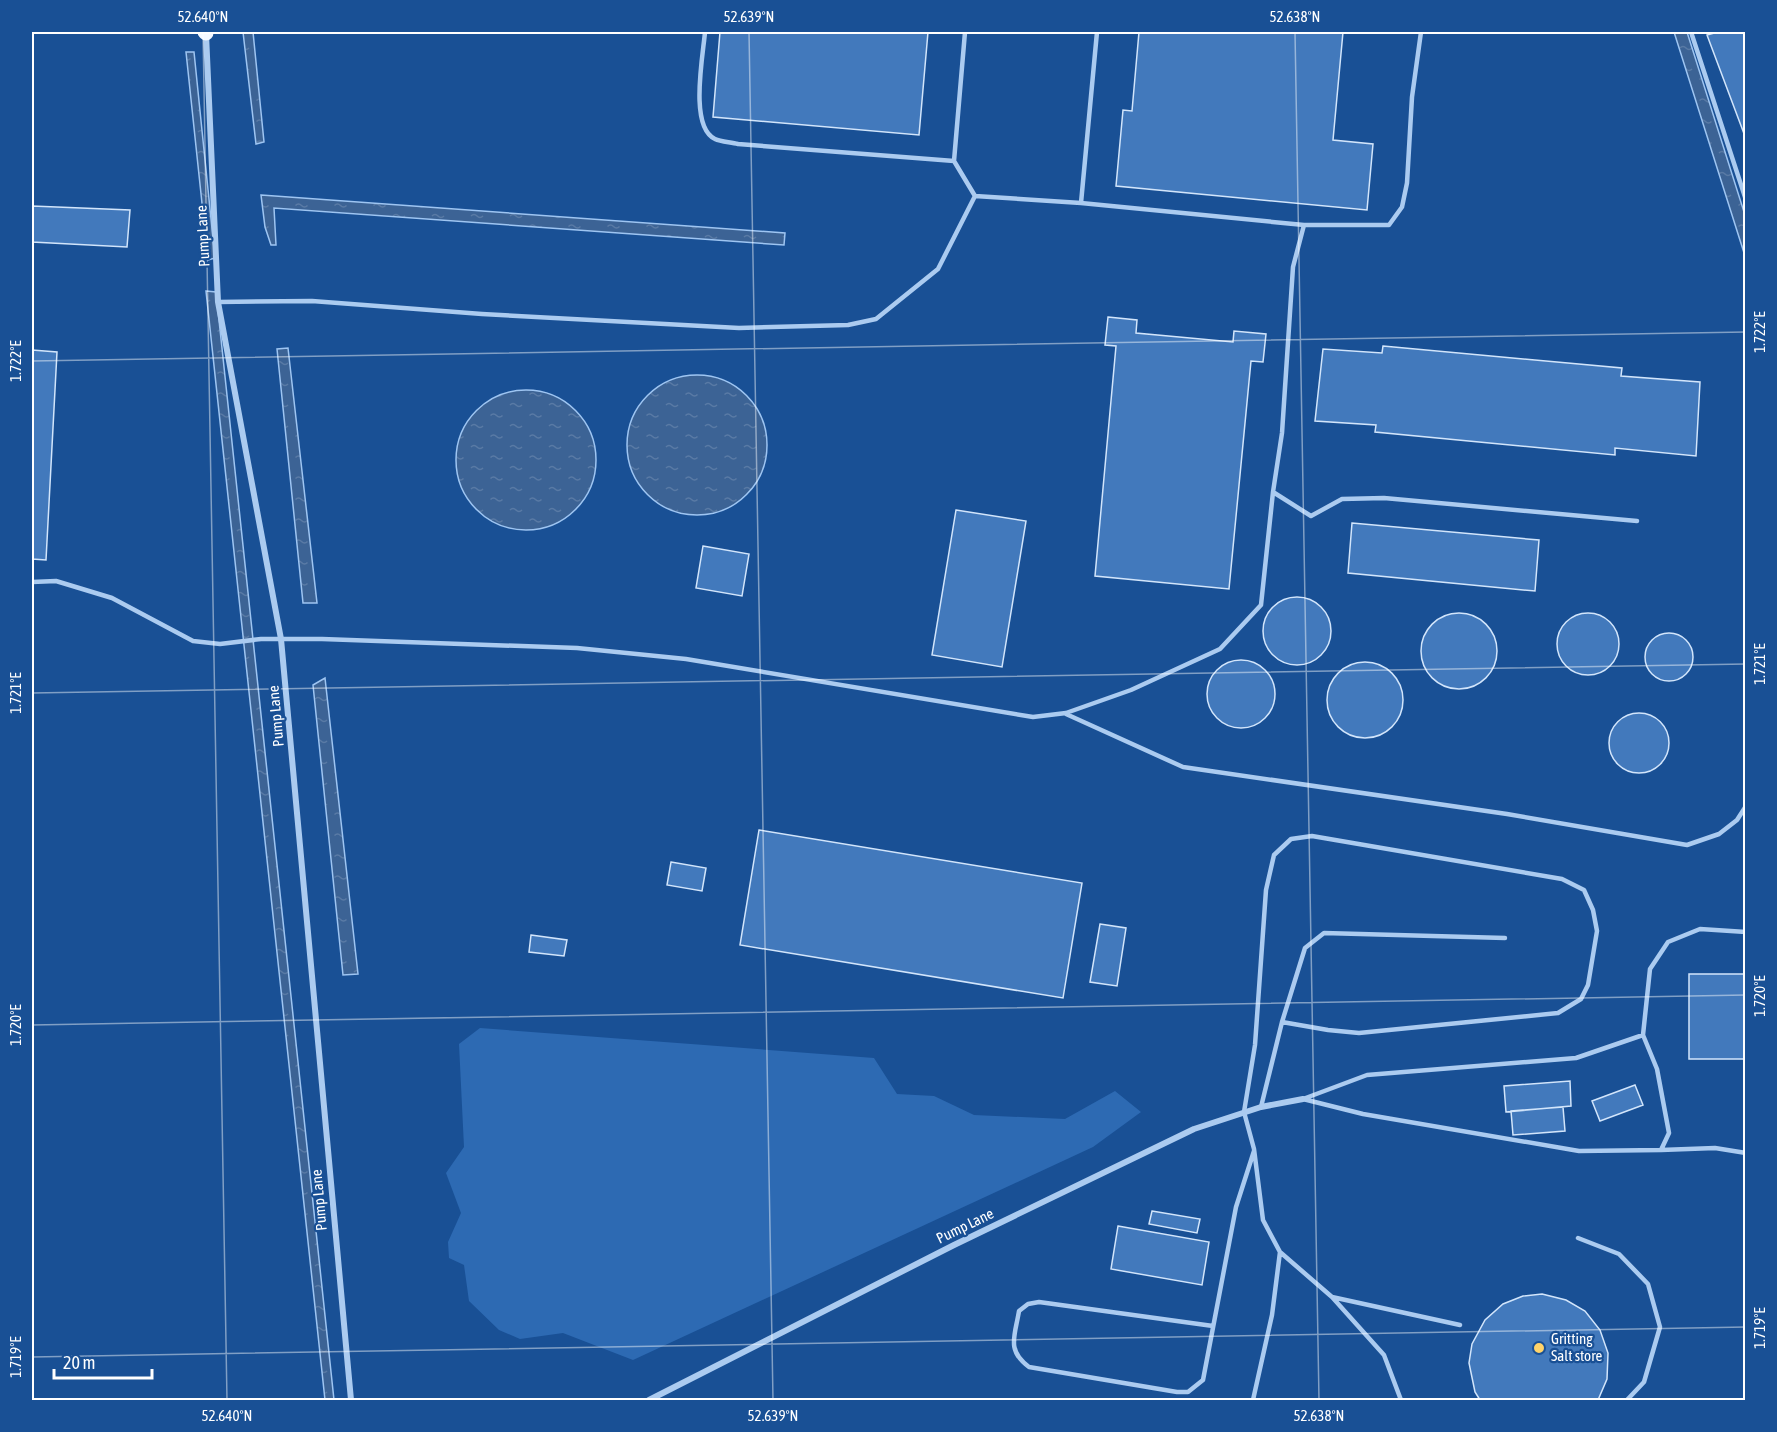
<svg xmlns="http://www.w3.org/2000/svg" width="1777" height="1432" viewBox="0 0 1777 1432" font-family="'Asap Condensed',sans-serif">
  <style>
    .grass { fill: #2d6ab3 }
    .water { fill: url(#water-ripples); stroke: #9ec5f2; stroke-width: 1.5 }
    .building { fill: #4279bc; stroke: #d2e5fb; stroke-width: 1.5 }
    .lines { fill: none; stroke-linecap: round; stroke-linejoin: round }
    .lane { stroke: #abcbf0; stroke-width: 4.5 }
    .street { stroke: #abcbf0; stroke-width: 6 }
    .primary { stroke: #f4f8ff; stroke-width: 15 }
    .ticks { fill: none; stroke: #fff; stroke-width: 1.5; stroke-opacity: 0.45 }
    .poi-dot { fill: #ffd36a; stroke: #195095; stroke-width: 2 }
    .labels { text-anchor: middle; stroke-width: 4.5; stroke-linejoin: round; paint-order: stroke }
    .street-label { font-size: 15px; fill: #fff; stroke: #195095 }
    .poi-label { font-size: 15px; fill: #fff; stroke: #195095; text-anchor: start }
    .neatline { fill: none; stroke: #fff; stroke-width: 2 }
    .ticks-label { font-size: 15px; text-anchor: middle; fill: #fff }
  </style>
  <defs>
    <pattern id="water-ripples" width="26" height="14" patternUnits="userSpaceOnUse" patternTransform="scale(1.5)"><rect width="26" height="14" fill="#3c6395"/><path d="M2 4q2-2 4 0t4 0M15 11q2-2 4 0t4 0" fill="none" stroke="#597aa5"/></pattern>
  </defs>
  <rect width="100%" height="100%" fill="#195095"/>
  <path class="grass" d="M 480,1028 L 874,1058 L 897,1094 L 934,1096 L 974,1115 L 1065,1119 L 1115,1091 L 1141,1112 L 1093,1147 L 633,1360 L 563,1333 L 520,1339 L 499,1330 L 469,1301 L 464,1265 L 449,1258 L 448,1242 L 461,1213 L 446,1173 L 464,1147 L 459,1044 Z"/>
  <path class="water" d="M 243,32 L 253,32 L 264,142 L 256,144 Z
    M 1674,32 L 1687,32 L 1745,215 L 1745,256 Z
    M 186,52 L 194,52 L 215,258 L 208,260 Z
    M 261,195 L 785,233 L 784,245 L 274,208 L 276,245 L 271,245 L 265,227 Z
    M 206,291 L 216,292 L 334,1400 L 325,1400 Z
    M 288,348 L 317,603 L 303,603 L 277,349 Z
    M627 445a70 70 0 1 1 140 0a70 70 0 1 1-140 0Z
    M456 460a70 70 0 1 1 140 0a70 70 0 1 1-140 0Z
    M 325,678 L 358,974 L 343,975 L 313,685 Z"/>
  <path class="building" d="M 720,32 L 928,32 L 919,135 L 713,117 Z
    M 1139,32 L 1343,32 L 1333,140 L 1373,144 L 1367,210 L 1116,186 L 1123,110 L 1132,111 Z
    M 1718,32 L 1746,32 L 1746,139 L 1707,35 Z
    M 32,206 L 130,210 L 127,247 L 32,242 Z
    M 1108,317 L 1137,320 L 1136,333 L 1233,342 L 1234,331 L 1266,334 L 1263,362 L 1251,361 L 1229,589 L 1095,576 L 1116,346 L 1105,345 Z
    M 1383,346 L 1622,368 L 1621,376 L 1700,382 L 1696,456 L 1615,448 L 1615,455 L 1375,432 L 1376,425 L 1315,421 L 1323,349 L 1382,353 Z
    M 32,350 L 57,352 L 46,560 L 32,559 Z
    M 956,510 L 1026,521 L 1002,667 L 932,655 Z
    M 1352,523 L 1539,540 L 1535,591 L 1348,573 Z
    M 703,546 L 749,554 L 742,596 L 696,588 Z
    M1263 631a34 34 0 1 1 68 0a34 34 0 1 1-68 0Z
    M1421 651a38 38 0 1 1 76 0a38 38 0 1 1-76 0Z
    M1557 644a31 31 0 1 1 62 0a31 31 0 1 1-62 0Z
    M1645 657a24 24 0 1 1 48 0a24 24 0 1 1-48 0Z
    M1207 694a34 34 0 1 1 68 0a34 34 0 1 1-68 0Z
    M1327 700a38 38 0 1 1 76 0a38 38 0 1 1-76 0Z
    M1609 743a30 30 0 1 1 60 0a30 30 0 1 1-60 0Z
    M 759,830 L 1082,883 L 1063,998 L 740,945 Z
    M 671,862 L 706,868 L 702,891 L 667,885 Z
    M 1100,924 L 1126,928 L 1117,986 L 1090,982 Z
    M 531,935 L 567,940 L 564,956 L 529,952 Z
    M 1689,974 L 1746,974 L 1746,1059 L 1689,1059 Z
    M 1570,1081 L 1571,1106 L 1506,1112 L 1504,1086 Z
    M 1635,1085 L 1643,1105 L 1600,1121 L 1592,1101 Z
    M 1563,1107 L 1565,1131 L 1513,1135 L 1511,1111 Z
    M 1152,1211 L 1200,1219 L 1197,1233 L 1149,1224 Z
    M 1118,1226 L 1209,1242 L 1202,1285 L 1111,1269 Z
    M 1542,1294 L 1566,1300 L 1585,1311 L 1600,1330 L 1608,1353 L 1607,1379 L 1598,1400 L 1480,1400 L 1475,1392 L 1469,1363 L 1472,1344 L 1485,1320 L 1503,1304 L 1523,1296 Z"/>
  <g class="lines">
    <path class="lane" d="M 705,32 C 703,56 689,127 715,139 C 721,142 731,142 738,144 L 954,161
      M 965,32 L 954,161 L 975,196
      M 1691,32 L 1746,200
      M 1081,203 L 1097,32
      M 1304,225 L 1389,225 L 1402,207 L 1407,183 L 1412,97 L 1421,32
      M 218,302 L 312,301 L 482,314 L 739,328 L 848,325 L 876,319 L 938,269 L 975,196 L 1081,203 L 1304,225 L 1293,267 L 1282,433 L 1273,492
      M 32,582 L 56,581 L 112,598 L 193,641 L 220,644 L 261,639 L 322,639 L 577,648 L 686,659 L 1033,717 L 1066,713 L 1131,690 L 1220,649 L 1261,605 L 1273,492 L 1311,516 L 1342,499 L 1384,498 L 1637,521
      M 1066,714 L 1183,767 L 1507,814 L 1687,845 L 1719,834 L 1737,820 L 1746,806
      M 1282,1022 L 1328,1030 L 1359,1033 L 1558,1013 L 1581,999 L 1588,985 L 1597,931 L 1593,910 L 1584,890 L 1562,879 L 1312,836 L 1291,839 L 1274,855 L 1266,890 L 1255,1045 L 1244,1112 L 1254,1149 L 1263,1220 L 1280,1252 L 1332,1297 L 1384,1355 L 1401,1400
      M 1643,1035 L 1657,1069 L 1669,1133 L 1661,1150 L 1579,1151 L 1363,1114 L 1303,1099 L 1367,1075 L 1576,1058 Z
      M 1643,1035 L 1650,969 L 1668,942 L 1700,929 L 1746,932
      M 1261,1107 L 1282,1022 L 1305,948 L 1324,933 L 1505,938
      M 1661,1150 L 1715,1148 L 1746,1153
      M 1578,1238 L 1619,1254 L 1648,1284 L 1660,1327 L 1644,1382 L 1627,1400
      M 1332,1297 L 1460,1325
      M 1213,1326 L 1039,1302 L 1028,1304 L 1019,1311 C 1015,1336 1006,1350 1029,1367 L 1177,1392 L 1188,1392 L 1203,1380 L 1236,1207 L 1254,1151
      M 1253,1400 L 1272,1315 L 1280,1252"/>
    <path class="street" d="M 206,34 L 218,302 L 281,639 L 351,1400
      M 649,1400 L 954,1245 L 1194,1129 L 1261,1107 L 1303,1099"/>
    <path class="primary" d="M 205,32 L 206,33"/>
  </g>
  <path class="ticks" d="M 203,32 L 227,1400M 749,32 L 773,1400M 1295,32 L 1319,1400M 32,361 L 1746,332M 32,693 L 1746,664M 32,1025 L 1746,995M 32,1357 L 1746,1327"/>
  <circle class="poi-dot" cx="1539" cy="1348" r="6"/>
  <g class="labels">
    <g class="street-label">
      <text transform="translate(203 236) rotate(-93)" y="5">Pump Lane</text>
      <text transform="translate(276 716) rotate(-95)" y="5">Pump Lane</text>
      <text transform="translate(319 1200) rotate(-95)" y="5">Pump Lane</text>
      <text transform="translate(965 1226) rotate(-26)" y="5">Pump Lane</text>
    </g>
    <g class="poi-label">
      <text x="1551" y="1344">Gritting<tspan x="1551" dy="17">Salt store</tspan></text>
    </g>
  </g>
  <rect width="1777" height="1432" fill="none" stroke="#195095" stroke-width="66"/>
  <path d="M54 1369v9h98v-9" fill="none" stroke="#ffffff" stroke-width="3"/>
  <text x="63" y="1369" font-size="18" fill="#ffffff" stroke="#195095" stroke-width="4.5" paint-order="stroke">20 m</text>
  <rect x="33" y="33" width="1711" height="1366" class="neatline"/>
  <g class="ticks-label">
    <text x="203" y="22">52.640°N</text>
    <text x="749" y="22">52.639°N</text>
    <text x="1295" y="22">52.638°N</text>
    <text transform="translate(1760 332) rotate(-90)" y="5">1.722°E</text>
    <text transform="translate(16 361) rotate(-90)" y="5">1.722°E</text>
    <text transform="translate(1760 664) rotate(-90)" y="5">1.721°E</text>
    <text transform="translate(16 693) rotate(-90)" y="5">1.721°E</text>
    <text transform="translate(1760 996) rotate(-90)" y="5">1.720°E</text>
    <text transform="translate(16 1025) rotate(-90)" y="5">1.720°E</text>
    <text transform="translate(1760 1328) rotate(-90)" y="5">1.719°E</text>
    <text transform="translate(16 1357) rotate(-90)" y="5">1.719°E</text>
    <text x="227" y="1421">52.640°N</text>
    <text x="773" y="1421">52.639°N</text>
    <text x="1319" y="1421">52.638°N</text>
  </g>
</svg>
